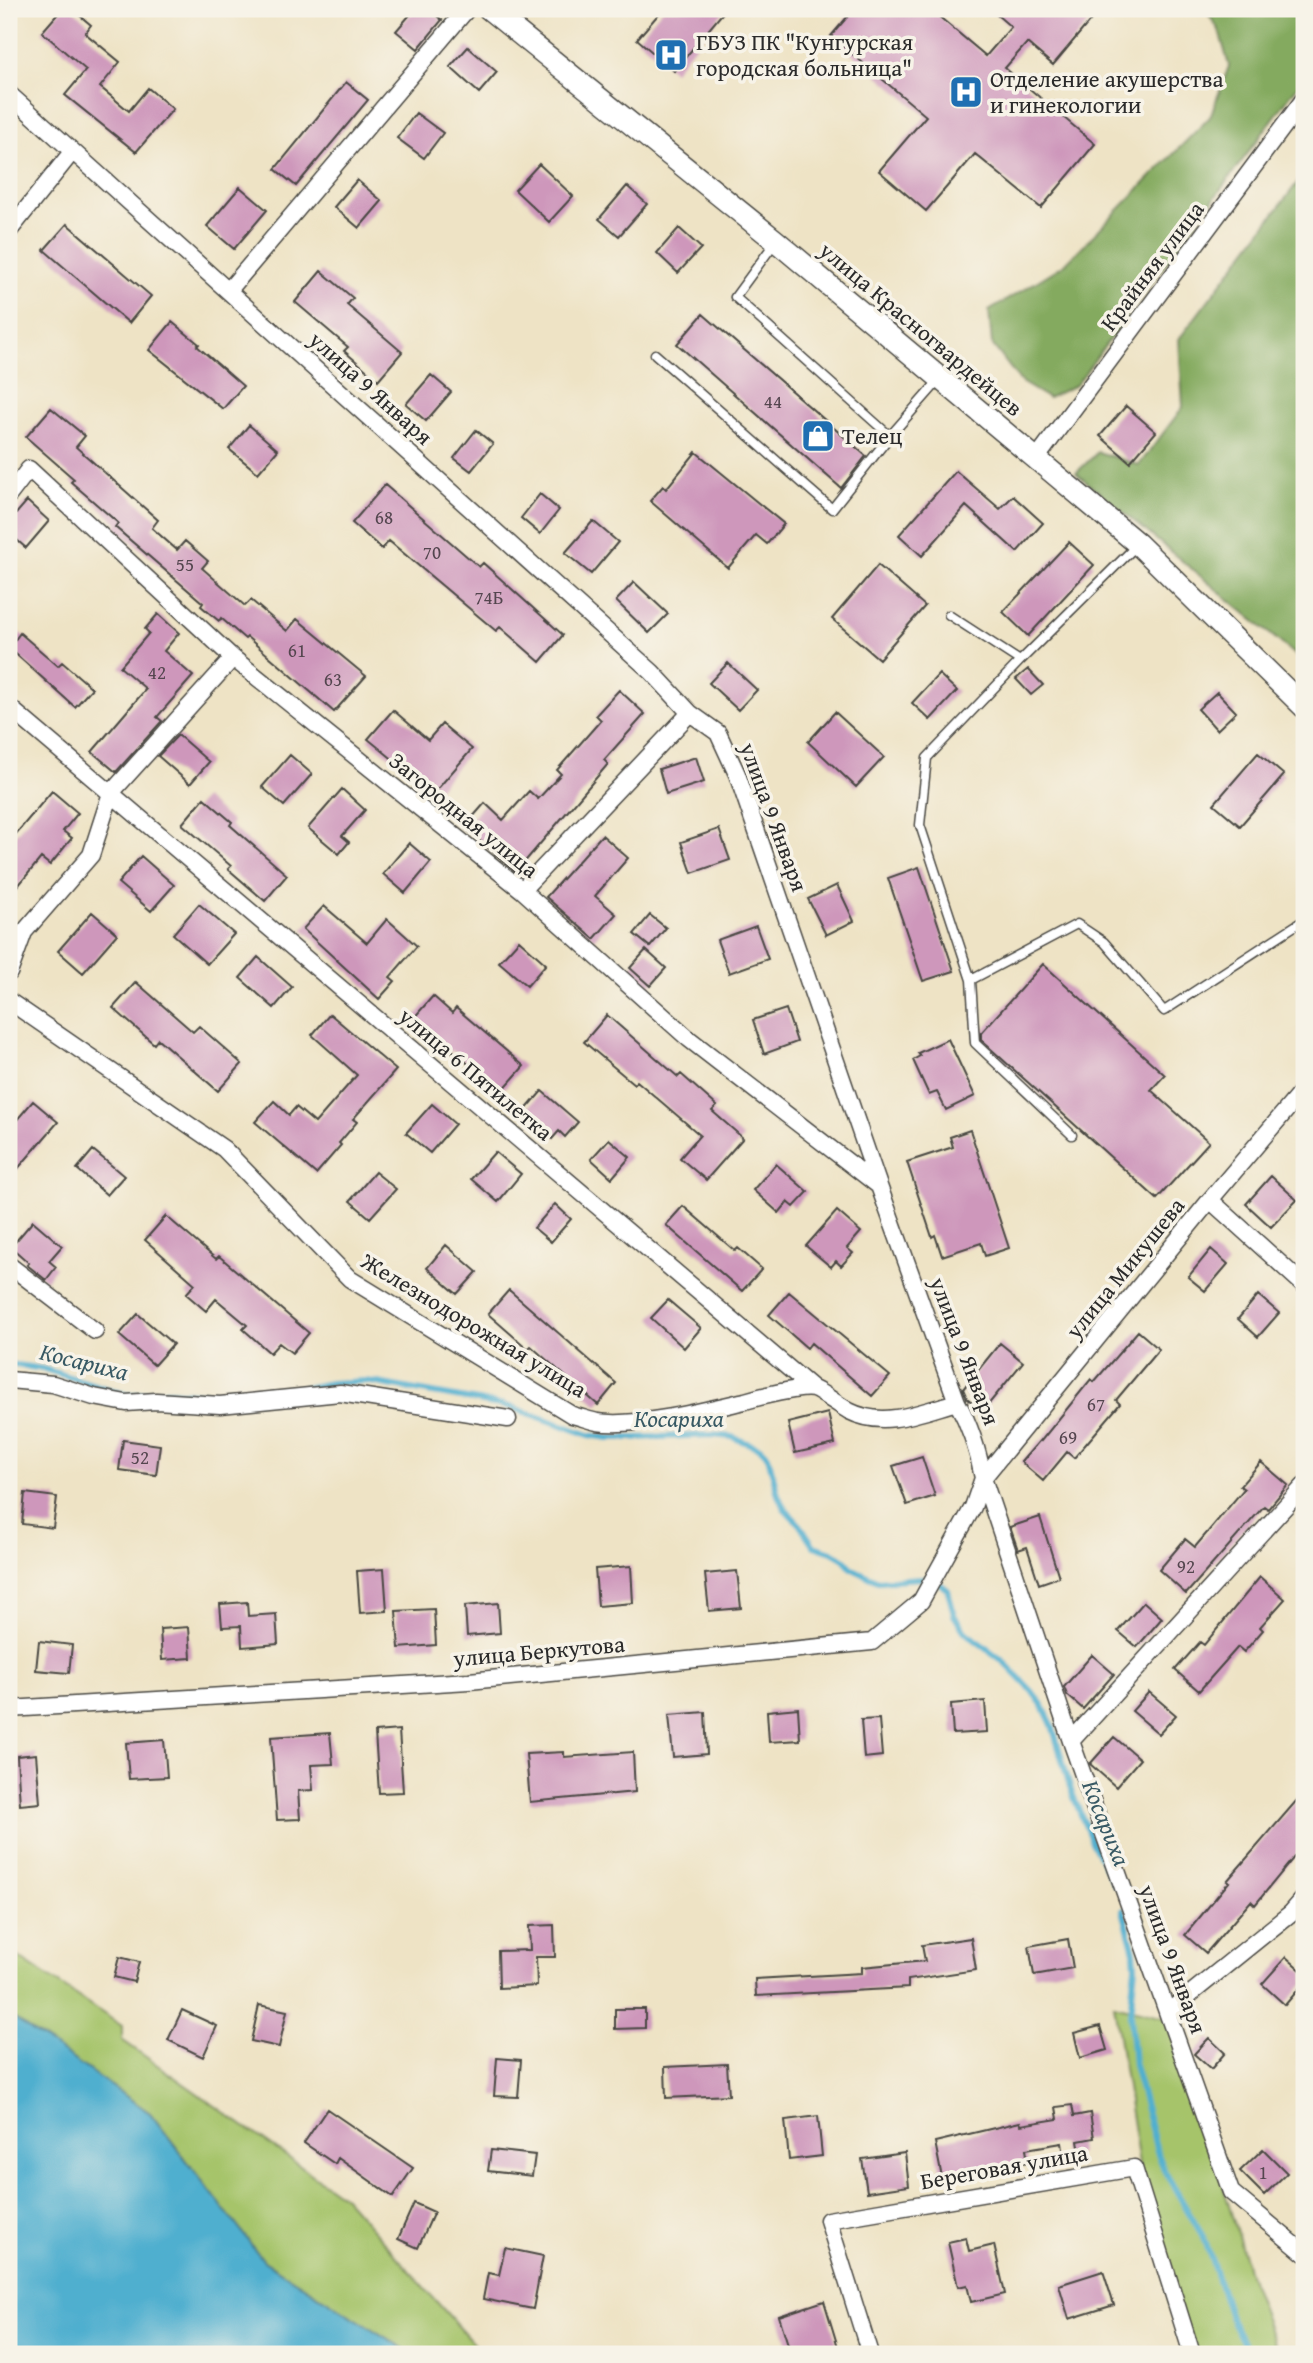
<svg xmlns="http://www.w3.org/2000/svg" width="1313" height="2363" viewBox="0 0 1313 2363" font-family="'Gentium Book Plus',serif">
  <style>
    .green { fill: #a6c46b; stroke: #68784b; stroke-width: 2 }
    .forest { fill: #84aa5f; stroke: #586a45; stroke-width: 2 }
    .water { fill: #50afcf; stroke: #3e6d7d; stroke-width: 2 }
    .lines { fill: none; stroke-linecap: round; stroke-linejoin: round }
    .stream { stroke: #50afcf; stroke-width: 6 }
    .building { fill: #ce97bb }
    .service-casing { stroke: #484742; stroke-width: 11 }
    .minor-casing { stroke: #484742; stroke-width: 19 }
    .tertiary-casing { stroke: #484742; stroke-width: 24 }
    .service { stroke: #fff; stroke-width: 8 }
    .minor { stroke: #fff; stroke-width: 16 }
    .tertiary { stroke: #fff; stroke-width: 21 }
    .labels { text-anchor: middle; stroke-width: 7; stroke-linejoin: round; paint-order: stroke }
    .number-label { font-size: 19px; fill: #54464f }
    .poi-label { font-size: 23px; fill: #2b2b2b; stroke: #f7f3e8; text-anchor: start }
    .street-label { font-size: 23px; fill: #2b2b2b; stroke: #f7f3e8 }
    .water-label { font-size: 24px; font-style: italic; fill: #385964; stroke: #f7f3e8 }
  </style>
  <rect width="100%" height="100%" fill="#f7f3e8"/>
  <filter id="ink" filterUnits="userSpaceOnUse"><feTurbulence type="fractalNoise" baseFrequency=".0143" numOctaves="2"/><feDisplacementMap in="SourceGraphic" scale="14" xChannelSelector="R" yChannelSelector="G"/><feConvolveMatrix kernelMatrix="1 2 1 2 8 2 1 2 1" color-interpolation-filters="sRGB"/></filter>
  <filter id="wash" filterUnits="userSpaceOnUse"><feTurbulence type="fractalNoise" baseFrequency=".00686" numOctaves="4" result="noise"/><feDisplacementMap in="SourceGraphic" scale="28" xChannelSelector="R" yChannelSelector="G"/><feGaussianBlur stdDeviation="1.57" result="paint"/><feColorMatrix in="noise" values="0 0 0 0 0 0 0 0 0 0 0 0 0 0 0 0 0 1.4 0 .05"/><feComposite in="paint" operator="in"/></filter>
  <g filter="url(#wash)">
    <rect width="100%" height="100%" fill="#eee3c5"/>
    <path class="green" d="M 9,1951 L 122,2026 L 122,2040 L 344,2197 L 483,2354 L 412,2354 L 264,2261 L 150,2113 L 9,2015 Z
      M 1114,2005 L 1165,2017 L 1216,2162 L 1252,2283 L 1278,2354 L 1187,2354 L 1139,2164 Z"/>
    <path class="forest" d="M 1205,9 L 1304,9 L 1304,77 L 1076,385 L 1048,398 L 1021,382 L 992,344 L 989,311 L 1065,264 L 1210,117 L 1229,66 L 1219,30 Z
      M 1304,174 L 1304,662 L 1076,473 L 1098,452 L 1139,465 L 1183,407 L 1179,339 Z"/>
    <path class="water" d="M 9,2015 L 150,2113 L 264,2261 L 412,2354 L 9,2354 Z"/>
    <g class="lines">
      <path class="stream" d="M 9,1364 L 44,1369 L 128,1395 L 167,1391 L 225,1395 L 255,1390 L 270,1393
        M 281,1392 L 332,1383 L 366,1381 L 511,1407 L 589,1435 L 608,1438 L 634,1438 L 712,1435 L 732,1437 L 760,1448 L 768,1456 L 778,1495 L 784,1508 L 800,1525 L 814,1546 L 832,1552 L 844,1559 L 853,1569 L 878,1581 L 921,1578 L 939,1583 L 948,1590 L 954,1615 L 965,1632 L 1002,1660 L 1032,1691 L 1043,1706 L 1052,1725 L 1071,1790 L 1091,1840 L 1114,1884
        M 1123,1910 L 1134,1952 L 1135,1966 L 1130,2015 L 1134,2065 L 1157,2151 L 1165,2172 L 1205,2240 L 1230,2317 L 1249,2354"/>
    </g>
    <g id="blocks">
      <path class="building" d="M 62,9 L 72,9 L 91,25 L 85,33 L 120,62 L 100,87 L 129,111 L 148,88 L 173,109 L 136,152 L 65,95 L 86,70 L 42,32 Z
        M 415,9 L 428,9 L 442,20 L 418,49 L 396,31 Z
        M 663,9 L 726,9 L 674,71 L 637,39 Z
        M 854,9 L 930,9 L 986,56 L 1011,27 L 990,9 L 1100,9 L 1053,65 L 1027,43 L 1005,68 L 1095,144 L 1041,208 L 975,154 L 926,211 L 879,171 L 926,116 L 831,36 Z
        M 468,47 L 497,72 L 479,93 L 450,67 Z
        M 346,82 L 368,100 L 296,186 L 275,169 Z
        M 416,113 L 443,133 L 424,158 L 397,138 Z
        M 539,164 L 573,196 L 549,222 L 515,190 Z
        M 357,180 L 382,201 L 359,228 L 334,207 Z
        M 627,186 L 647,204 L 619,236 L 599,219 Z
        M 240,187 L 267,210 L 234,249 L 207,226 Z
        M 67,224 L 151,296 L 129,323 L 44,250 Z
        M 679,228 L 701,248 L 678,273 L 657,253 Z
        M 321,271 L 353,298 L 347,305 L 402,352 L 378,380 L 344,351 L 348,347 L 295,302 Z
        M 703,314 L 866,456 L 841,488 L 677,344 Z
        M 172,322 L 199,344 L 197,346 L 243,386 L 223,409 L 149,350 Z
        M 431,375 L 451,392 L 426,421 L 406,404 Z
        M 1126,406 L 1156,432 L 1130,462 L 1100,436 Z
        M 51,408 L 85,436 L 76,447 L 158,520 L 152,528 L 177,550 L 185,541 L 208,561 L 202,568 L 245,606 L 251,600 L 287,631 L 297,619 L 366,676 L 334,712 L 247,637 L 245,639 L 221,618 L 219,621 L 201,606 L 203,603 L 115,527 L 118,523 L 71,482 L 74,479 L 26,437 Z
        M 249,425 L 278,450 L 258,473 L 229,449 Z
        M 476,430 L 493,444 L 471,471 L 454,458 Z
        M 696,452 L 784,524 L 767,544 L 756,535 L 728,568 L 650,501 L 663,486 L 666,489 Z
        M 956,471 L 1000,509 L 1013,496 L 1043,523 L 1017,552 L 966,506 L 922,556 L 899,535 Z
        M 385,485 L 479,567 L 483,563 L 563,635 L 540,662 L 500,627 L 496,631 L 389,541 L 382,549 L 352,523 Z
        M 540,494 L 559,510 L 540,534 L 521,518 Z
        M 27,501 L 49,521 L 26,548 L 9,533 L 9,522 Z
        M 593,521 L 618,542 L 591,574 L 565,553 Z
        M 1069,542 L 1094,565 L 1028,636 L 1003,612 Z
        M 878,565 L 925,606 L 879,659 L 832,619 Z
        M 634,582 L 668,614 L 649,633 L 616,601 Z
        M 158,614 L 179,633 L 164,651 L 193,676 L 157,717 L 162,721 L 116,772 L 92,752 L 146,689 L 120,667 L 149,633 L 145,629 Z
        M 20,633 L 58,666 L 62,662 L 92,688 L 75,707 L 9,648 Z
        M 728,663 L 757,690 L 738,710 L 709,683 Z
        M 1028,669 L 1043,685 L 1031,695 L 1016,679 Z
        M 939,674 L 957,691 L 930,720 L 912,703 Z
        M 619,690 L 645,714 L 604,760 L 608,764 L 516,872 L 464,827 L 485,803 L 503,820 L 529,791 L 538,799 L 561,774 L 557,770 L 601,720 L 596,715 Z
        M 1217,692 L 1236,712 L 1217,730 L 1198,709 Z
        M 393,710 L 428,740 L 442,724 L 472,749 L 434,793 L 368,739 Z
        M 835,712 L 884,757 L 856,787 L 808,742 Z
        M 178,735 L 209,762 L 190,784 L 158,756 Z
        M 1258,753 L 1284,775 L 1240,826 L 1214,804 Z
        M 290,755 L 312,774 L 284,806 L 262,787 Z
        M 696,757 L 704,782 L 666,794 L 659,769 Z
        M 342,789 L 365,810 L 342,836 L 349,842 L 339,854 L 308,828 Z
        M 52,791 L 78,813 L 63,831 L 72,838 L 50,865 L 41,858 L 9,897 L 9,842 Z
        M 204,798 L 232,822 L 230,825 L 287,875 L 265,901 L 228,869 L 231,866 L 182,824 Z
        M 719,829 L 730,860 L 692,873 L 681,842 Z
        M 602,835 L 628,858 L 595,896 L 616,914 L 594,939 L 546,897 Z
        M 409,843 L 431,862 L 405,893 L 383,874 Z
        M 141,856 L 174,885 L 151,911 L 118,883 Z
        M 919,867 L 954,971 L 923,981 L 888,878 Z
        M 837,885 L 854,921 L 826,935 L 808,899 Z
        M 199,904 L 234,934 L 207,964 L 173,934 Z
        M 324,906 L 367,943 L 387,919 L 417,946 L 390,977 L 395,981 L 379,999 L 303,929 Z
        M 92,912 L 117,934 L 83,973 L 58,951 Z
        M 650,915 L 666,928 L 650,947 L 634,934 Z
        M 756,926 L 768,959 L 729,973 L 717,940 Z
        M 519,940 L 546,964 L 527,986 L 499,962 Z
        M 646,950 L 666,968 L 650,986 L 630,968 Z
        M 258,957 L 292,987 L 274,1008 L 240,978 Z
        M 1043,964 L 1165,1075 L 1151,1090 L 1209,1142 L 1157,1199 L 981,1040 L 981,1033 Z
        M 136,982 L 193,1032 L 199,1026 L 242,1064 L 218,1091 L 158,1039 L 154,1044 L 113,1008 Z
        M 433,996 L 452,1013 L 456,1008 L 524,1066 L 501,1092 L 452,1050 L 450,1053 L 412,1020 Z
        M 786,1009 L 797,1042 L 764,1054 L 753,1020 Z
        M 330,1014 L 396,1070 L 353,1119 L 357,1122 L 339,1143 L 341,1145 L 316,1174 L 255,1122 L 274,1101 L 289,1115 L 296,1107 L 315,1123 L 357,1075 L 312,1035 Z
        M 607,1015 L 678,1077 L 681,1074 L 717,1106 L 712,1111 L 743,1138 L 706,1180 L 680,1158 L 700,1135 L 637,1081 L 634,1084 L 584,1042 Z
        M 948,1039 L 975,1096 L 946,1110 L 937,1092 L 929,1095 L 913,1060 L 920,1056 L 918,1053 Z
        M 542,1091 L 578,1122 L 565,1137 L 559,1131 L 552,1139 L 523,1113 Z
        M 33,1101 L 58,1122 L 9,1179 L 9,1129 Z
        M 432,1104 L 455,1124 L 430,1153 L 406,1133 Z
        M 970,1130 L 1009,1248 L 985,1256 L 981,1243 L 942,1256 L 935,1235 L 932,1237 L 907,1162 L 953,1147 L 950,1137 Z
        M 609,1139 L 630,1157 L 612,1178 L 591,1159 Z
        M 93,1150 L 124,1176 L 107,1195 L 77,1169 Z
        M 495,1152 L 521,1174 L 498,1202 L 471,1179 Z
        M 776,1164 L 808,1192 L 794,1207 L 788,1202 L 779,1213 L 753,1190 Z
        M 375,1172 L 396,1189 L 370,1218 L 350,1201 Z
        M 1271,1176 L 1297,1200 L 1271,1227 L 1246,1204 Z
        M 555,1204 L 571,1219 L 551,1242 L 534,1228 Z
        M 683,1206 L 735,1251 L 738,1248 L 762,1269 L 742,1291 L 666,1225 Z
        M 837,1211 L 861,1232 L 847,1248 L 853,1253 L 841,1266 L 836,1261 L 831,1267 L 806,1246 Z
        M 166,1216 L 216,1259 L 219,1256 L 309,1333 L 292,1353 L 279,1343 L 270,1353 L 243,1329 L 247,1325 L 216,1299 L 206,1311 L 186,1294 L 195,1284 L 145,1240 Z
        M 33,1221 L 62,1246 L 49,1261 L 56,1267 L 46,1280 L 27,1265 L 29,1263 L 11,1247 Z
        M 446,1245 L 477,1272 L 457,1294 L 427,1268 Z
        M 1211,1249 L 1228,1264 L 1205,1291 L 1188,1277 Z
        M 509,1290 L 616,1383 L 598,1405 L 531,1346 L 528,1349 L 488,1314 Z
        M 789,1292 L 890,1376 L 872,1396 L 811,1343 L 807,1348 L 769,1315 Z
        M 1258,1295 L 1279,1313 L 1258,1337 L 1238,1319 Z
        M 668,1300 L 701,1328 L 684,1348 L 651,1318 Z
        M 138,1314 L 173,1344 L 154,1365 L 119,1335 Z
        M 1138,1331 L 1159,1349 L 1116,1400 L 1120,1404 L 1074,1458 L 1067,1452 L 1043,1481 L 1021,1462 L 1040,1440 L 1041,1441 L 1091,1379 L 1094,1382 Z
        M 1000,1343 L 1023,1362 L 983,1411 L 967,1398 L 963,1389 Z
        M 828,1413 L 835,1444 L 795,1453 L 788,1423 Z
        M 123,1440 L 160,1445 L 156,1475 L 119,1470 Z
        M 922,1457 L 935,1496 L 907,1505 L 893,1466 Z
        M 1261,1462 L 1288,1485 L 1268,1509 L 1264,1506 L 1186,1594 L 1159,1570 L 1185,1539 L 1195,1547 L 1244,1489 L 1240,1486 Z
        M 25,1493 L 57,1497 L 53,1528 L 22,1524 Z
        M 1040,1517 L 1059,1577 L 1039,1584 L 1027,1547 L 1018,1550 L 1010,1527 Z
        M 631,1566 L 633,1603 L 598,1606 L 595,1569 Z
        M 384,1569 L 387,1611 L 360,1613 L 357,1571 Z
        M 737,1571 L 741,1608 L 709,1611 L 705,1574 Z
        M 1260,1577 L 1285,1599 L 1260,1627 L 1263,1630 L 1244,1652 L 1238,1647 L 1199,1691 L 1175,1670 L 1200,1642 L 1204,1645 Z
        M 247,1602 L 248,1616 L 276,1614 L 278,1644 L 242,1647 L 241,1626 L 222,1627 L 220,1604 Z
        M 1144,1602 L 1162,1618 L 1137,1647 L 1118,1631 Z
        M 498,1603 L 500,1633 L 467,1636 L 465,1606 Z
        M 434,1609 L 436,1645 L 399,1648 L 396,1611 Z
        M 189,1627 L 191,1658 L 162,1660 L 160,1629 Z
        M 39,1641 L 72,1645 L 69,1673 L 36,1670 Z
        M 1092,1655 L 1114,1674 L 1083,1709 L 1067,1695 L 1064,1687 Z
        M 1149,1692 L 1176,1715 L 1159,1734 L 1132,1711 Z
        M 985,1701 L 987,1732 L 953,1734 L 951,1704 Z
        M 798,1708 L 800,1740 L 769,1742 L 767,1711 Z
        M 705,1712 L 707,1754 L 673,1757 L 669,1715 Z
        M 879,1719 L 882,1756 L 864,1758 L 861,1720 Z
        M 399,1730 L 403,1792 L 379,1793 L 375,1732 Z
        M 330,1733 L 333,1764 L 311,1765 L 313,1790 L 298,1791 L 300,1819 L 277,1820 L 271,1737 Z
        M 1114,1737 L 1140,1759 L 1116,1787 L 1090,1764 Z
        M 164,1740 L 167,1777 L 129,1779 L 126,1743 Z
        M 564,1752 L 564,1757 L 633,1752 L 635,1792 L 530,1802 L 526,1754 Z
        M 36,1754 L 40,1803 L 20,1805 L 17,1756 Z
        M 1304,1792 L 1304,1845 L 1255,1905 L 1251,1901 L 1206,1953 L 1185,1935 L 1229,1882 L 1227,1881 Z
        M 554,1925 L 555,1957 L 536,1957 L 537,1986 L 499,1988 L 498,1951 L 530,1950 L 529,1926 Z
        M 971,1938 L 976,1970 L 908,1980 L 908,1988 L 756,1996 L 755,1979 L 862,1973 L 862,1967 L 925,1961 L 922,1945 Z
        M 1068,1939 L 1073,1968 L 1034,1975 L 1029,1946 Z
        M 119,1957 L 139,1962 L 134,1982 L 114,1977 Z
        M 1286,1957 L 1304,1973 L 1304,1983 L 1285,2005 L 1262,1984 Z
        M 259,2005 L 287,2011 L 279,2047 L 251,2041 Z
        M 615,2009 L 645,2009 L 645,2028 L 615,2029 Z
        M 182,2010 L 217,2026 L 203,2057 L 168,2040 Z
        M 1100,2026 L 1107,2050 L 1080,2058 L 1074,2033 Z
        M 1209,2038 L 1225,2053 L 1211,2069 L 1194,2054 Z
        M 497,2058 L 521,2060 L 518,2097 L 494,2096 Z
        M 727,2064 L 729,2095 L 666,2098 L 665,2067 Z
        M 1072,2105 L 1074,2116 L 1090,2113 L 1094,2138 L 1078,2141 L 1080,2153 L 1064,2155 L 1062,2143 L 1026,2149 L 1028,2162 L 942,2178 L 935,2142 L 1020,2122 L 1021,2125 L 1058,2119 L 1056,2107 Z
        M 327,2109 L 413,2168 L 393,2197 L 338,2158 L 335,2164 L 304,2143 Z
        M 818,2116 L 822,2156 L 789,2160 L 785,2120 Z
        M 1263,2149 L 1287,2173 L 1264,2195 L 1240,2171 Z
        M 491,2150 L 535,2155 L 532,2176 L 488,2171 Z
        M 905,2153 L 909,2186 L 867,2192 L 862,2159 Z
        M 414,2203 L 434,2212 L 418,2248 L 398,2239 Z
        M 966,2238 L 969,2251 L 994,2245 L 1005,2294 L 971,2302 L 967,2285 L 958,2287 L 948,2242 Z
        M 505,2248 L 543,2256 L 533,2309 L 483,2299 L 488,2273 L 499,2275 Z
        M 1103,2271 L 1114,2305 L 1069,2319 L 1059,2285 Z
        M 824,2301 L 838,2347 L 815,2354 L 791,2354 L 779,2316 Z"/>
    </g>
  </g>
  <g filter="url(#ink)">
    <use href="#blocks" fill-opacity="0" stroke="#484742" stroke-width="2"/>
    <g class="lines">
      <defs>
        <path id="service" d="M 776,241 L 735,297 L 890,436 L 941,378
          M 655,354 L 832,509 L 890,436
          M 1138,544 L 1020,661 L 927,758 L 920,825 L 971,980 L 1077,924 L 1104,942 L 1164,1011 L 1304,920
          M 949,615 L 1020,661
          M 971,980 L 975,1043 L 1072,1135"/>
        <path id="minor" d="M 9,94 L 652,672 L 690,713 L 718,733 L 737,774 L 879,1186 L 957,1402 C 971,1427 978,1450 983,1478 L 1071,1741 L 1231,2192 L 1304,2253
          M 9,231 L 72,152
          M 229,290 L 467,9
          M 1036,459 L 1304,99
          M 9,495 L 29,469 L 233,658 L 522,890 L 689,1039 L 879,1186
          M 9,707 L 812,1388
          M 522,890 L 690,713
          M 9,973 L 24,932 L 91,855 L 111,793 L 233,658
          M 9,1001 L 224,1149 L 350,1279 L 572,1415 C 580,1417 589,1420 597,1422 C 636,1428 706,1410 745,1401 C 758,1397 801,1386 813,1389 C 820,1391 840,1406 849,1411 C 884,1429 921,1412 957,1402
          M 1210,1200 L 1304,1285
          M 9,1265 L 95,1331
          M 9,1380 L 53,1384 L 94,1397 L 126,1403 L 156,1401 L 220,1405 L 340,1393 L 508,1419
          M 9,1709 L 469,1681 L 872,1642 L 921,1601 L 973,1507 L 983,1478 L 1210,1200 L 1304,1089
          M 1071,1741 L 1304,1486
          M 1168,2012 L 1291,1913 L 1304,1898
          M 870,2354 L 828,2220 L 1134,2168 L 1192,2354"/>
        <path id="tertiary" d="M 489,9 L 776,241 L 1138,544 L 1304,707"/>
      </defs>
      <use href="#service" class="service-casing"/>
      <use href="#minor" class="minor-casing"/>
      <use href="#tertiary" class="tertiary-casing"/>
      <use href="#service" class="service"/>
      <use href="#minor" class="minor"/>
      <use href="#tertiary" class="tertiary"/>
    </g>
  </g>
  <defs>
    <symbol id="hospital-square" viewBox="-11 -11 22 22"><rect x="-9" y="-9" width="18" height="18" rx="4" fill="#1f6fb2" stroke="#f7f3e8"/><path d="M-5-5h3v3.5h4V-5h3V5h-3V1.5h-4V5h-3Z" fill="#fff"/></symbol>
    <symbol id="shop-square" viewBox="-11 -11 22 22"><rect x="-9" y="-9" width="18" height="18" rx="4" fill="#1f6fb2" stroke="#f7f3e8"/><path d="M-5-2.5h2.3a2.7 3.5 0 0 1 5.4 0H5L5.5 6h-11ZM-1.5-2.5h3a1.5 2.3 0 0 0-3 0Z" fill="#fff"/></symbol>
  </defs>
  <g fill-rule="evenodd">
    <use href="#hospital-square" x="652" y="36" width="38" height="38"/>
    <use href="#hospital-square" x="947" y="73" width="38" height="38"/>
    <use href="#shop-square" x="799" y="417" width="38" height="38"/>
  </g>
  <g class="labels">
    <g class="number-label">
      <text x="773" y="408">44</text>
      <text x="384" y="524">68</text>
      <text x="432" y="559">70</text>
      <text x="185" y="571">55</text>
      <text x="489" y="604">74Б</text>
      <text x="297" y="657">61</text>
      <text x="157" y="679">42</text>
      <text x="333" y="686">63</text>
      <text x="1096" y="1411">67</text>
      <text x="1068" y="1444">69</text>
      <text x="140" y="1464">52</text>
      <text x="1186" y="1573">92</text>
      <text x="1263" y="2179">1</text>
    </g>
    <g class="poi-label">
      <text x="696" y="50">ГБУЗ ПК "Кунгурская<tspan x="696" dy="26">городская больница"</tspan></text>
      <text x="990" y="87">Отделение акушерства<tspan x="990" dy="26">и гинекологии</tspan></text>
      <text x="842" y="444">Телец</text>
    </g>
    <g class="street-label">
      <text transform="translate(1152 266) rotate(-53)" y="8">Крайняя улица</text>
      <text transform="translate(921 329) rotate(40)" y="8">улица Красногвардейцев</text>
      <text transform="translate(371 388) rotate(42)" y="8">улица 9 Января</text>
      <text transform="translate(464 815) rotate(39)" y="8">Загородная улица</text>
      <text transform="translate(774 817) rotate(70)" y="8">улица 9 Января</text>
      <text transform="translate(476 1074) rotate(40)" y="8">улица 6 Пятилетка</text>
      <text transform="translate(1125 1268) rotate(-51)" y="8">улица Микушева</text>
      <text transform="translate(474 1325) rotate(31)" y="8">Железнодорожная улица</text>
      <text transform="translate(965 1351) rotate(69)" y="8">улица 9 Января</text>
      <text transform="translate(539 1651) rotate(-5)" y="8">улица Беркутова</text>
      <text transform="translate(1173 1959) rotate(70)" y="8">улица 9 Января</text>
      <text transform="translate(1004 2167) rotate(-10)" y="8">Береговая улица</text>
    </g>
    <g class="water-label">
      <text transform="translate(84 1362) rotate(14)" y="8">Косариха</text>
      <text x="679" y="1427">Косариха</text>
      <text transform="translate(1106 1823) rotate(68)" y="8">Косариха</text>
    </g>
  </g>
  <rect width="1313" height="2363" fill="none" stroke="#f7f3e8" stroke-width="35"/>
</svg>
